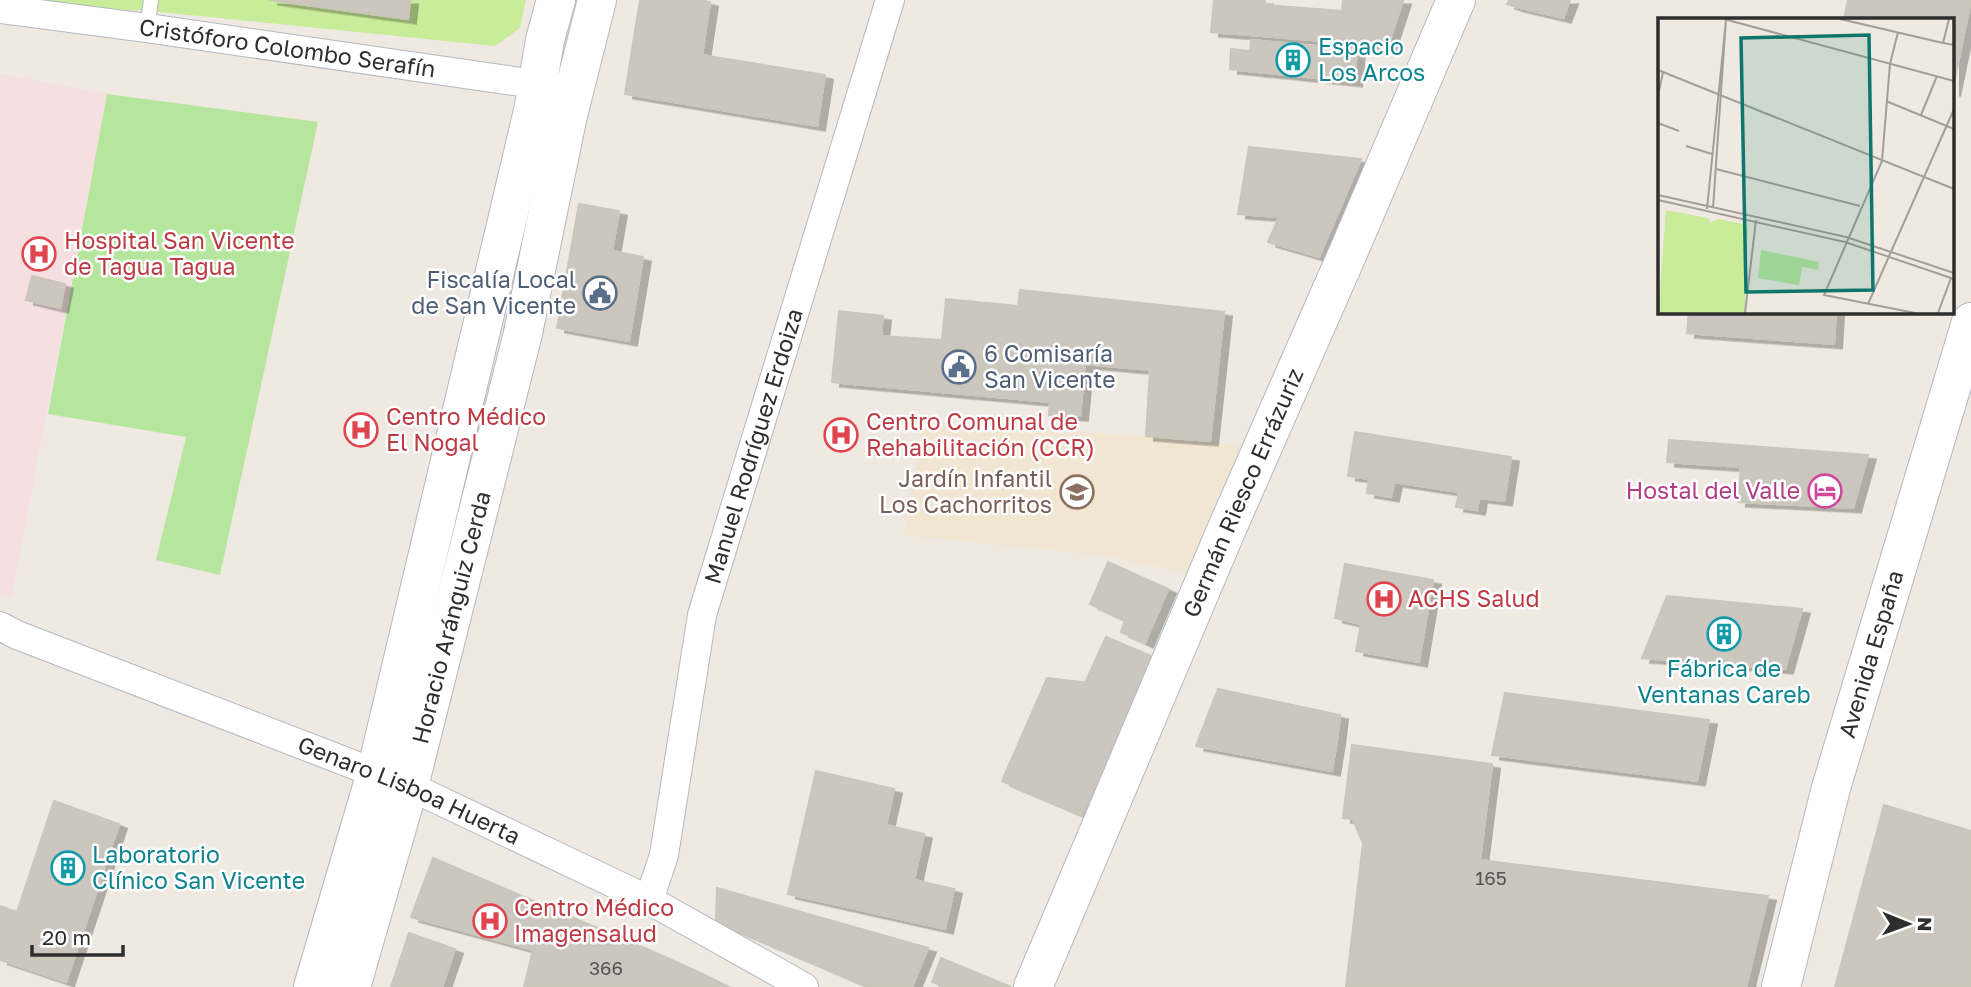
<svg xmlns="http://www.w3.org/2000/svg" width="1971" height="987" viewBox="0 0 1971 987" font-family="'Golos Text',sans-serif">
  <style>
    .education { fill: #f0e6d1 }
    .medical { fill: #f5dfe0 }
    .green { fill: #b6e59e }
    .pitch { fill: #c9ec9a }
    .building { fill: #cbc7bf; stroke: #cbc5ba; stroke-width: 2; filter: url(#shadow) }
    .lines { fill: none; stroke-linecap: round; stroke-linejoin: round }
    .lane-casing { stroke: #b4b7c1; stroke-width: 16 }
    .street-casing { stroke: #b4b7c1; stroke-width: 30 }
    .secondary-casing { stroke: #b4b7c1; stroke-width: 40 }
    .lane { stroke: #fff; stroke-width: 14 }
    .street { stroke: #fff; stroke-width: 28 }
    .secondary { stroke: #fff; stroke-width: 38 }
    .labels { text-anchor: middle; stroke-width: 5; stroke-linejoin: round; paint-order: stroke }
    .number-label { font-size: 19px; fill: #555452 }
    .culture-label { font-size: 23px; fill: #0d838f; stroke: #fff; text-anchor: start }
    .street-label { font-size: 23px; fill: #2e2e2e; stroke: #fff }
    .health-label { font-size: 23px; fill: #be3a42; stroke: #fff; text-anchor: start }
    .service-label { font-size: 23px; fill: #4e5e75; stroke: #fff; text-anchor: end }
    .education-label { font-size: 23px; fill: #785e54; stroke: #fff; text-anchor: end }
    .hotel-label { font-size: 23px; fill: #b23c85; stroke: #fff; text-anchor: end }
    .inset-road { fill: none; stroke: #a29e99; stroke-width: 2 }
    .view { fill: #0f766e; fill-opacity: 0.15; stroke: #0f766e; stroke-width: 3.5 }
    .inset-edge { fill: none; stroke: #2e2e2e; stroke-width: 3.5 }
  </style>
  <defs>
    <filter id="shadow"><feDropShadow dx="8" dy="4.5" stdDeviation="0" flood-color="#0004"/></filter>
  </defs>
  <rect width="100%" height="100%" fill="#efe9e1"/>
  <path class="education" d="M 923,423 L 1146,436 L 1210,441 L 1262,452 L 1208,577 L 1100,555 L 904,535 Z"/>
  <path class="medical" d="M 0,74 L 107,94 L 11,599 L 0,596 Z"/>
  <path class="green" d="M 107,94 L 318,122 L 220,575 L 156,560 L 186,437 L 48,414 Z"/>
  <path class="pitch" d="M 0,0 L 526,0 L 520,28 L 495,46 L 149,11 L 0,3 Z"/>
  <path class="building" d="M 269,0 L 410,0 L 408,19 Z
    M 640,0 L 701,0 L 710,2 L 702,55 L 825,75 L 817,126 L 625,94 Z
    M 1214,0 L 1265,0 L 1265,5 L 1342,11 L 1343,0 L 1403,0 L 1388,46 L 1211,32 Z
    M 1509,0 L 1570,0 L 1563,18 L 1516,7 L 1507,4 Z
    M 1848,0 L 1971,0 L 1952,92 L 1952,19 L 1844,19 Z
    M 1251,40 L 1357,50 L 1354,82 L 1230,69 L 1231,49 L 1250,51 Z
    M 1249,147 L 1361,159 L 1319,257 L 1268,242 L 1279,217 L 1238,214 Z
    M 579,204 L 619,211 L 612,251 L 643,257 L 629,341 L 557,328 Z
    M 32,276 L 65,284 L 60,308 L 26,300 Z
    M 1020,290 L 1224,312 L 1210,441 L 1146,436 L 1150,370 L 1085,364 L 1080,416 L 1049,415 L 1050,402 L 832,382 L 839,311 L 883,316 L 881,336 L 942,340 L 946,299 L 1018,306 Z
    M 1689,312 L 1836,312 L 1834,344 L 1687,333 Z
    M 1355,432 L 1511,457 L 1504,501 L 1479,498 L 1477,510 L 1456,507 L 1459,492 L 1394,482 L 1391,497 L 1367,493 L 1369,479 L 1348,476 Z
    M 1669,440 L 1868,455 L 1853,508 L 1738,502 L 1741,467 L 1667,462 Z
    M 1108,562 L 1168,589 L 1145,643 L 1121,632 L 1125,620 L 1090,604 Z
    M 1345,564 L 1433,580 L 1419,662 L 1356,651 L 1361,624 L 1335,618 Z
    M 1667,596 L 1802,609 L 1785,669 L 1642,658 Z
    M 1106,637 L 1156,658 L 1144,689 L 1085,683 Z
    M 1047,678 L 1144,689 L 1082,815 L 1002,781 Z
    M 1218,689 L 1340,715 L 1337,740 L 1209,712 Z
    M 1505,693 L 1709,720 L 1697,781 L 1492,755 Z
    M 1209,712 L 1337,740 L 1332,771 L 1196,746 Z
    M 1352,745 L 1492,764 L 1480,860 L 1768,896 L 1746,987 L 1346,987 L 1363,843 L 1353,819 L 1343,818 Z
    M 816,771 L 894,789 L 886,825 L 924,834 L 914,880 L 954,889 L 945,929 L 788,894 Z
    M 54,801 L 119,824 L 66,982 L 1,960 Z
    M 1884,805 L 1971,831 L 1971,987 L 1835,987 Z
    M 433,858 L 588,924 L 565,987 L 524,987 L 533,950 L 411,917 Z
    M 717,888 L 928,948 L 912,987 L 870,987 L 716,921 Z
    M 0,906 L 17,912 L 1,960 L 0,960 Z
    M 588,924 L 647,949 L 632,987 L 565,987 Z
    M 409,933 L 455,949 L 442,987 L 391,987 Z
    M 647,949 L 692,969 L 687,987 L 632,987 Z
    M 941,958 L 972,971 L 1011,987 L 939,987 L 940,985 L 932,982 Z
    M 692,969 L 729,987 L 687,987 Z"/>
  <g class="lines">
    <defs>
      <path id="lane" d="M 147,28 L 151,0"/>
      <g id="street">
        <path id="s1" d="M 0,9 L 147,28 L 555,87"/>
        <path id="s2" d="M 0,626 L 17,635 L 409,786 L 649,900 L 804,987"/>
        <path id="s3" d="M 649,900 L 664,855 L 702,615 L 890,0"/>
      </g>
      <g id="secondary">
        <path d="M 313,987 L 376,773 L 533,111 L 545,40 L 556,0"/>
        <path id="s4" d="M 351,987 L 409,786 L 523,333 L 568,115 L 597,0"/>
        <path id="s5" d="M 1033,987 L 1225,533 L 1350,248 L 1456,0"/>
        <path id="s6" d="M 1781,987 L 1831,788 L 1971,322"/>
      </g>
    </defs>
    <use href="#lane" class="lane-casing"/>
    <use href="#street" class="street-casing"/>
    <use href="#secondary" class="secondary-casing"/>
    <use href="#lane" class="lane"/>
    <use href="#street" class="street"/>
    <use href="#secondary" class="secondary"/>
  </g>
  <defs>
    <symbol id="building-ring" viewBox="-11 -11 22 22"><circle r="9.5" fill="#fff" stroke="#0f9aa8" stroke-width="1.5"/><path d="M-4-6H4V6H1V3H-1V6H-4ZM-2.5-4.3h1.7v1.8h-1.7ZM.8-4.3h1.7v1.8H.8ZM-2.5-1h1.7V.8h-1.7ZM.8-1h1.7V.8H.8Z" fill="#0f9aa8"/></symbol>
    <symbol id="hospital-ring" viewBox="-11 -11 22 22"><circle r="9.5" fill="#fff" stroke="#e0444e" stroke-width="1.5"/><path d="M-5-5h3v3.5h4V-5h3V5h-3V1.5h-4V5h-3Z" fill="#e0444e"/></symbol>
    <symbol id="civic-ring" viewBox="-11 -11 22 22"><circle r="9.5" fill="#fff" stroke="#5c6f8a" stroke-width="1.5"/><path d="M-.6-6.5H3V-4.5H.6V-3L4-1V1h2V6H-6V1h2V-1L-.6-3ZM-1.2 2.5V6h2.4V2.5Z" fill="#5c6f8a"/></symbol>
    <symbol id="hotel-ring" viewBox="-11 -11 22 22"><circle r="9.5" fill="#fff" stroke="#d1479c" stroke-width="1.5"/><path d="M-6-4.5h1.5V1H6V5H4.5V3h-9V5H-6ZM-4 0a1.8 1.8 0 1 1 3.6 0ZM.5 0V-2.5h3Q6-2.5 6 0Z" fill="#d1479c"/></symbol>
    <symbol id="school-ring" viewBox="-11 -11 22 22"><circle r="9.5" fill="#fff" stroke="#8d6e63" stroke-width="1.5"/><path d="M0-5L7-2L0 1L-7-2ZM-4 1L0 2.5L4 1V4Q0 6-4 4Z" fill="#8d6e63"/></symbol>
  </defs>
  <g fill-rule="evenodd">
    <use href="#building-ring" x="1274" y="41" width="38" height="38"/>
    <use href="#hospital-ring" x="20" y="235" width="38" height="38"/>
    <use href="#civic-ring" x="581" y="274" width="38" height="38"/>
    <use href="#civic-ring" x="940" y="348" width="38" height="38"/>
    <use href="#hospital-ring" x="342" y="411" width="38" height="38"/>
    <use href="#hospital-ring" x="822" y="416" width="38" height="38"/>
    <use href="#hotel-ring" x="1806" y="472" width="38" height="38"/>
    <use href="#school-ring" x="1058" y="473" width="38" height="38"/>
    <use href="#hospital-ring" x="1365" y="580" width="38" height="38"/>
    <use href="#building-ring" x="1705" y="615" width="38" height="38"/>
    <use href="#building-ring" x="49" y="849" width="38" height="38"/>
    <use href="#hospital-ring" x="471" y="902" width="38" height="38"/>
  </g>
  <g class="labels">
    <g class="number-label">
      <text x="1491" y="885">165</text>
      <text x="606" y="975">366</text>
    </g>
    <g class="culture-label">
      <text x="1318" y="55">Espacio<tspan x="1318" dy="26">Los Arcos</tspan></text>
      <text x="1724" y="677" text-anchor="middle">Fábrica de<tspan x="1724" dy="26">Ventanas Careb</tspan></text>
      <text x="92" y="863">Laboratorio<tspan x="92" dy="26">Clínico San Vicente</tspan></text>
    </g>
    <g class="street-label">
      <text dy="8" stroke="none"><textPath href="#s1" startOffset="290">Cristóforo Colombo Serafín</textPath></text>
      <text dy="8" stroke="none"><textPath href="#s3" startOffset="467">Manuel Rodríguez Erdoiza</textPath></text>
      <text dy="8" stroke="none"><textPath href="#s5" startOffset="537">Germán Riesco Errázuriz</textPath></text>
      <text dy="8" stroke="none"><textPath href="#s4" startOffset="383">Horacio Aránguiz Cerda</textPath></text>
      <text dy="8" stroke="none"><textPath href="#s6" startOffset="345">Avenida España</textPath></text>
      <text dy="8" stroke="none"><textPath href="#s2" startOffset="441">Genaro Lisboa Huerta</textPath></text>
    </g>
    <g class="health-label">
      <text x="64" y="249">Hospital San Vicente<tspan x="64" dy="26">de Tagua Tagua</tspan></text>
      <text x="386" y="425">Centro Médico<tspan x="386" dy="26">El Nogal</tspan></text>
      <text x="866" y="430">Centro Comunal de<tspan x="866" dy="26">Rehabilitación (CCR)</tspan></text>
      <text x="1408" y="607">ACHS Salud</text>
      <text x="514" y="916">Centro Médico<tspan x="514" dy="26">Imagensalud</tspan></text>
    </g>
    <g class="service-label">
      <text x="576" y="288">Fiscalía Local<tspan x="576" dy="26">de San Vicente</tspan></text>
      <text x="984" y="362" text-anchor="start">6 Comisaría<tspan x="984" dy="26">San Vicente</tspan></text>
    </g>
    <g class="education-label">
      <text x="1052" y="487">Jardín Infantil<tspan x="1052" dy="26">Los Cachorritos</tspan></text>
    </g>
    <g class="hotel-label">
      <text x="1800" y="499">Hostal del Valle</text>
    </g>
  </g>
  <g transform="translate(1658 18)">
    <rect width="296" height="296" fill="#efe9e1"/>
    <path d="M 103,232 L 161,244 L 160,252 L 144,249 L 141,267 L 100,260 Z" fill="#b6e59e"/>
    <path d="M 8,192 L 50,200 L 52,205 L 60,201 L 90,207 L 87,295 L 0,295 Z" fill="#c9ec9a"/>
    <path class="inset-road" d="M 66,1 L 296,63M 182,1 L 285,25M 291,1 L 285,25 L 296,27M 240,14 L 232,46 L 224,143 L 166,277 L 257,295M 0,52 L 296,171M 0,78 L 5,54M 228,83 L 296,111M 263,97 L 279,58M 0,105 L 21,113M 28,128 L 54,136M 58,151 L 202,188M 0,177 L 188,219 L 296,255M 0,182 L 187,224 L 296,261M 55,190 L 68,1M 49,191 L 68,2M 210,286 L 296,91M 87,295 L 98,202M 280,295 L 293,260"/>
    <path class="view" d="M 211,17 L 215,272 L 88,274 L 83,20 Z"/>
    <rect width="296" height="296" class="inset-edge"/>
  </g>
  <g transform="translate(1908 924) rotate(91)" stroke="#ffffff" stroke-width="5" paint-order="stroke">
  <path d="M0-5L12 26L0 18L-12 26Z" fill="#2e2e2e"/>
  <text y="-10" font-size="19" font-weight="bold" text-anchor="middle" fill="#2e2e2e">N</text>
  </g>
  <path d="M32 945v10h91v-10" fill="none" stroke="#2e2e2e" stroke-width="3.5"/>
  <text x="42" y="945" font-size="21" fill="#2e2e2e" stroke="#ffffff" stroke-width="5" paint-order="stroke">20 m</text>
</svg>
